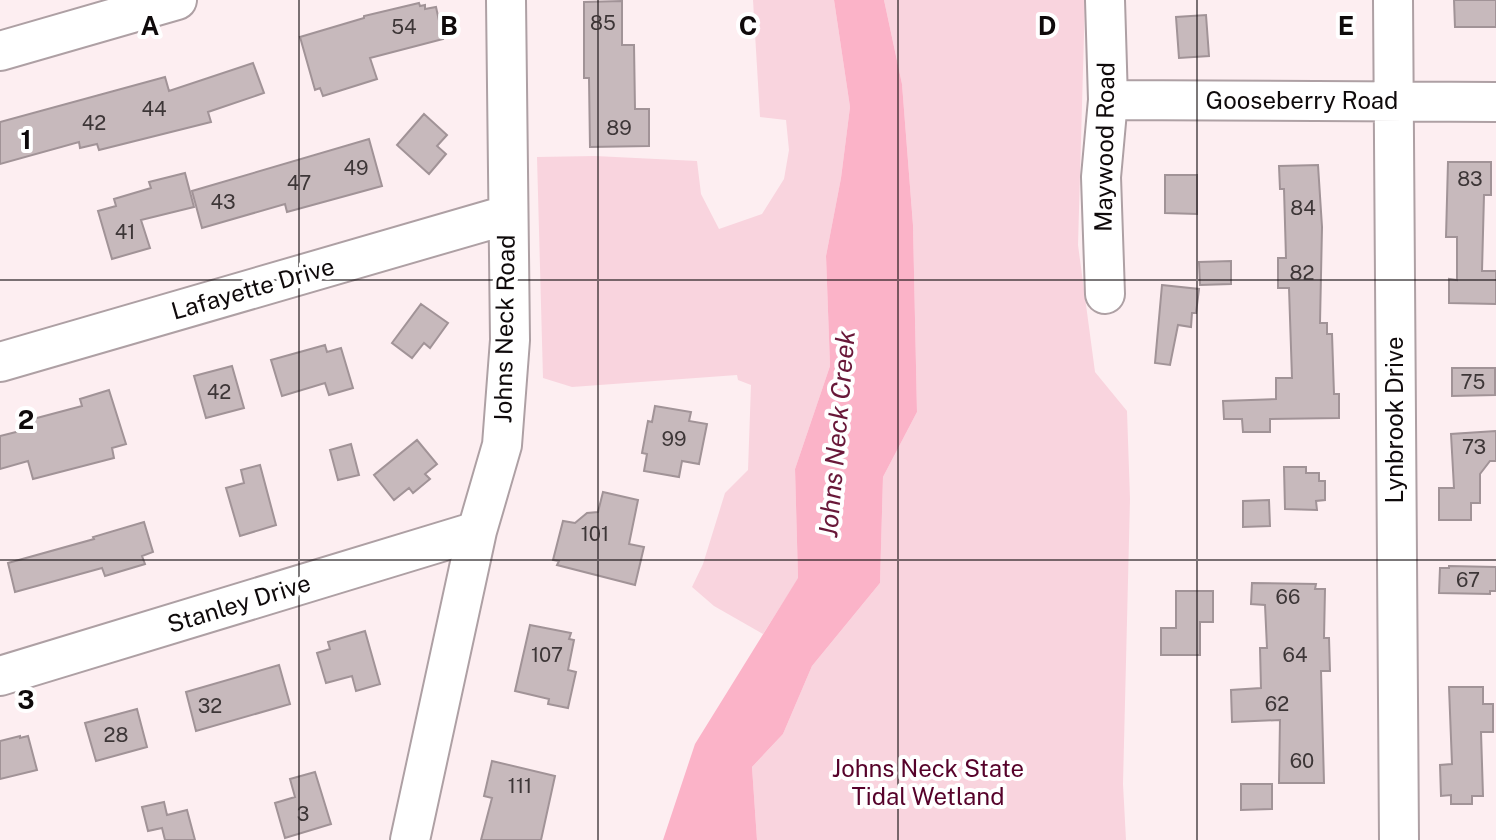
<svg xmlns="http://www.w3.org/2000/svg" width="1496" height="840" viewBox="0 0 1496 840" font-family="'Public Sans',sans-serif">
  <style>
    .green { fill: #f9d4de }
    .water { fill: #fbb3c8 }
    .building { fill: #c7b9bc; stroke: #a19397; stroke-width: 2 }
    .lines { fill: none; stroke-linecap: round; stroke-linejoin: round }
    .minor-casing { stroke: #aea0a4; stroke-width: 42 }
    .minor { stroke: #fff; stroke-width: 38 }
    .grid { fill: none; stroke: #0f0a0b; stroke-width: 2; stroke-opacity: 0.55 }
    .labels { text-anchor: middle; stroke-width: 8; stroke-linejoin: round; paint-order: stroke }
    .number-label { font-size: 20px; fill: #3d3637 }
    .street-label { font-size: 24px; fill: #0f0a0b; stroke: #fff }
    .park-label { font-size: 24px; fill: #56022a; stroke: #fff }
    .water-label { font-size: 26px; font-style: italic; fill: #691839; stroke: #fff }
    .grid-label { font-size: 26px; text-anchor: middle; font-weight: bold; fill: #0f0a0b; stroke: #fff; stroke-width: 8; stroke-linejoin: round; paint-order: stroke }
  </style>
  <rect width="100%" height="100%" fill="#fdeef1"/>
  <path class="green" d="M 753,0 L 834,0 L 850,107 L 841,178 L 826,256 L 830,366 L 795,469 L 798,579 L 763,634 L 714,606 L 692,587 L 703,564 L 725,493 L 748,470 L 751,385 L 738,380 L 737,375 L 572,387 L 543,378 L 537,157 L 595,156 L 697,161 L 701,194 L 719,229 L 762,214 L 784,179 L 789,150 L 786,120 L 760,117 Z
    M 884,0 L 1085,0 L 1078,245 L 1095,372 L 1127,411 L 1130,499 L 1123,784 L 1126,840 L 757,840 L 752,767 L 783,734 L 812,666 L 880,583 L 883,477 L 917,412 L 913,225 L 902,84 Z"/>
  <path class="water" d="M 834,0 L 884,0 L 902,84 L 913,225 L 917,412 L 883,477 L 880,583 L 812,666 L 783,734 L 752,767 L 757,840 L 663,840 L 695,744 L 798,578 L 795,469 L 830,366 L 826,256 L 841,178 L 850,107 Z"/>
  <path class="building" d="M 1454,0 L 1496,0 L 1496,27 L 1455,27 Z
    M 622,1 L 622,45 L 634,45 L 635,109 L 649,109 L 649,146 L 590,147 L 589,78 L 584,78 L 584,2 Z
    M 419,3 L 420,6 L 425,5 L 425,9 L 436,7 L 443,39 L 370,58 L 377,79 L 323,96 L 320,88 L 315,90 L 300,37 L 364,18 L 364,16 Z
    M 1206,15 L 1209,56 L 1179,58 L 1176,17 Z
    M 253,63 L 264,93 L 208,112 L 211,122 L 99,150 L 97,144 L 80,148 L 79,142 L 0,164 L 0,122 L 165,77 L 169,91 Z
    M 424,114 L 447,135 L 437,146 L 446,154 L 429,174 L 397,145 Z
    M 369,139 L 382,186 L 287,212 L 285,204 L 202,228 L 192,191 Z
    M 1448,162 L 1491,162 L 1491,195 L 1484,195 L 1482,271 L 1496,271 L 1496,304 L 1449,303 L 1449,279 L 1457,280 L 1457,237 L 1446,237 Z
    M 1318,165 L 1322,227 L 1320,323 L 1327,323 L 1327,334 L 1332,334 L 1334,394 L 1339,394 L 1339,418 L 1270,419 L 1270,432 L 1243,432 L 1242,419 L 1224,419 L 1223,401 L 1276,399 L 1276,378 L 1292,378 L 1289,288 L 1278,288 L 1278,258 L 1286,258 L 1284,189 L 1280,189 L 1279,166 Z
    M 185,173 L 194,207 L 141,220 L 150,248 L 112,259 L 98,211 L 116,206 L 114,199 L 151,188 L 149,182 Z
    M 1165,175 L 1197,175 L 1197,214 L 1165,213 Z
    M 1231,261 L 1231,284 L 1200,285 L 1199,262 Z
    M 1162,285 L 1199,289 L 1196,313 L 1192,313 L 1191,327 L 1178,325 L 1170,365 L 1155,363 Z
    M 421,304 L 448,323 L 430,348 L 424,343 L 412,358 L 392,343 Z
    M 325,345 L 327,352 L 341,348 L 353,388 L 329,395 L 325,383 L 282,396 L 271,360 Z
    M 232,366 L 244,408 L 206,418 L 194,376 Z
    M 1452,368 L 1495,368 L 1495,395 L 1452,396 Z
    M 109,390 L 126,444 L 112,448 L 114,458 L 33,479 L 28,461 L 0,469 L 0,436 L 20,431 L 18,423 L 82,406 L 80,399 Z
    M 655,406 L 691,412 L 689,421 L 707,424 L 699,464 L 682,461 L 679,477 L 644,471 L 647,454 L 642,453 L 648,421 L 652,422 Z
    M 1496,431 L 1496,461 L 1490,461 L 1480,474 L 1480,503 L 1471,503 L 1471,520 L 1439,520 L 1439,488 L 1454,488 L 1451,434 Z
    M 417,440 L 437,464 L 425,474 L 430,479 L 413,493 L 409,488 L 394,500 L 374,475 Z
    M 351,444 L 359,475 L 338,480 L 330,450 Z
    M 260,465 L 276,525 L 240,536 L 226,488 L 244,483 L 241,470 Z
    M 1284,467 L 1306,467 L 1306,473 L 1319,473 L 1319,481 L 1325,481 L 1325,500 L 1316,501 L 1317,510 L 1285,509 Z
    M 603,492 L 638,500 L 629,544 L 644,547 L 635,585 L 557,565 L 559,561 L 553,560 L 563,521 L 575,523 L 587,513 L 598,512 Z
    M 1269,500 L 1270,526 L 1243,527 L 1243,501 Z
    M 144,522 L 153,552 L 142,556 L 145,564 L 105,576 L 102,568 L 15,592 L 8,563 L 94,539 L 93,537 Z
    M 1449,566 L 1496,567 L 1496,591 L 1490,591 L 1490,594 L 1439,593 L 1440,568 L 1449,568 Z
    M 1252,583 L 1316,584 L 1315,589 L 1325,589 L 1324,638 L 1329,638 L 1330,671 L 1321,671 L 1324,783 L 1279,783 L 1280,720 L 1232,722 L 1231,690 L 1261,688 L 1260,648 L 1267,648 L 1265,605 L 1251,604 Z
    M 1176,591 L 1213,591 L 1213,622 L 1200,622 L 1200,655 L 1161,655 L 1161,628 L 1176,628 Z
    M 530,625 L 571,633 L 569,639 L 574,640 L 568,670 L 576,672 L 568,708 L 548,704 L 549,699 L 515,691 Z
    M 365,631 L 380,684 L 356,691 L 352,676 L 326,683 L 317,653 L 330,649 L 328,642 Z
    M 279,665 L 290,704 L 196,731 L 186,692 Z
    M 1449,687 L 1483,687 L 1483,704 L 1493,704 L 1493,732 L 1481,732 L 1483,796 L 1472,796 L 1472,804 L 1451,804 L 1451,795 L 1441,796 L 1440,765 L 1452,764 Z
    M 137,709 L 147,747 L 96,761 L 85,723 Z
    M 20,736 L 20,738 L 28,736 L 37,770 L 0,779 L 0,741 Z
    M 492,761 L 555,776 L 541,840 L 481,840 L 492,798 L 484,796 Z
    M 315,772 L 331,824 L 285,838 L 275,803 L 295,797 L 290,779 Z
    M 1241,784 L 1272,784 L 1272,809 L 1241,810 Z
    M 164,802 L 167,815 L 187,810 L 195,840 L 165,840 L 162,828 L 148,831 L 142,807 Z"/>
  <g class="lines">
    <defs>
      <path id="minor" d="M 1393,0 L 1399,840
        M 0,51 L 177,0
        M 1108,100 L 1496,102
        M 1105,294 L 1101,177 L 1108,100 L 1105,0
        M 0,362 L 507,215
        M 0,676 L 477,531
        M 410,840 L 477,531 L 502,445 L 510,340 L 506,0"/>
    </defs>
    <use href="#minor" class="minor-casing"/>
    <use href="#minor" class="minor"/>
  </g>
  <path class="grid" d="M 299,0 L 299,840M 598,0 L 598,840M 898,0 L 898,840M 1197,0 L 1197,840M 0,280 L 1496,280M 0,560 L 1496,560"/>
  <g class="labels">
    <g class="number-label">
      <text x="603" y="30">85</text>
      <text x="404" y="34">54</text>
      <text x="154" y="116">44</text>
      <text x="94" y="130">42</text>
      <text x="619" y="135">89</text>
      <text x="356" y="175">49</text>
      <text x="1470" y="186">83</text>
      <text x="299" y="190">47</text>
      <text x="223" y="209">43</text>
      <text x="1303" y="215">84</text>
      <text x="125" y="239">41</text>
      <text x="1302" y="280">82</text>
      <text x="1473" y="389">75</text>
      <text x="219" y="399">42</text>
      <text x="674" y="446">99</text>
      <text x="1474" y="454">73</text>
      <text x="595" y="541">101</text>
      <text x="1468" y="587">67</text>
      <text x="1288" y="604">66</text>
      <text x="547" y="662">107</text>
      <text x="1295" y="662">64</text>
      <text x="1277" y="711">62</text>
      <text x="210" y="713">32</text>
      <text x="116" y="742">28</text>
      <text x="1302" y="768">60</text>
      <text x="520" y="793">111</text>
      <text x="303" y="821">3</text>
    </g>
    <g class="street-label">
      <text x="1302" y="109">Gooseberry Road</text>
      <text transform="translate(1105 147) rotate(-89)" y="8">Maywood Road</text>
      <text transform="translate(253 289) rotate(-16)" y="8">Lafayette Drive</text>
      <text transform="translate(505 329) rotate(-89)" y="8">Johns Neck Road</text>
      <text transform="translate(1395 420) rotate(-90)" y="8">Lynbrook Drive</text>
      <text transform="translate(239 604) rotate(-17)" y="8">Stanley Drive</text>
    </g>
    <g class="park-label">
      <text x="928" y="777">Johns Neck State<tspan x="928" dy="28">Tidal Wetland</tspan></text>
    </g>
    <g class="water-label">
      <text transform="translate(837 434) rotate(-85)" y="9">Johns Neck Creek</text>
    </g>
  </g>
  <g class="grid-label">
    <text x="150" y="35">A</text>
    <text x="449" y="35">B</text>
    <text x="748" y="35">C</text>
    <text x="1047" y="35">D</text>
    <text x="1346" y="35">E</text>
    <text x="26" y="149">1</text>
    <text x="26" y="429">2</text>
    <text x="26" y="709">3</text>
  </g>
</svg>
